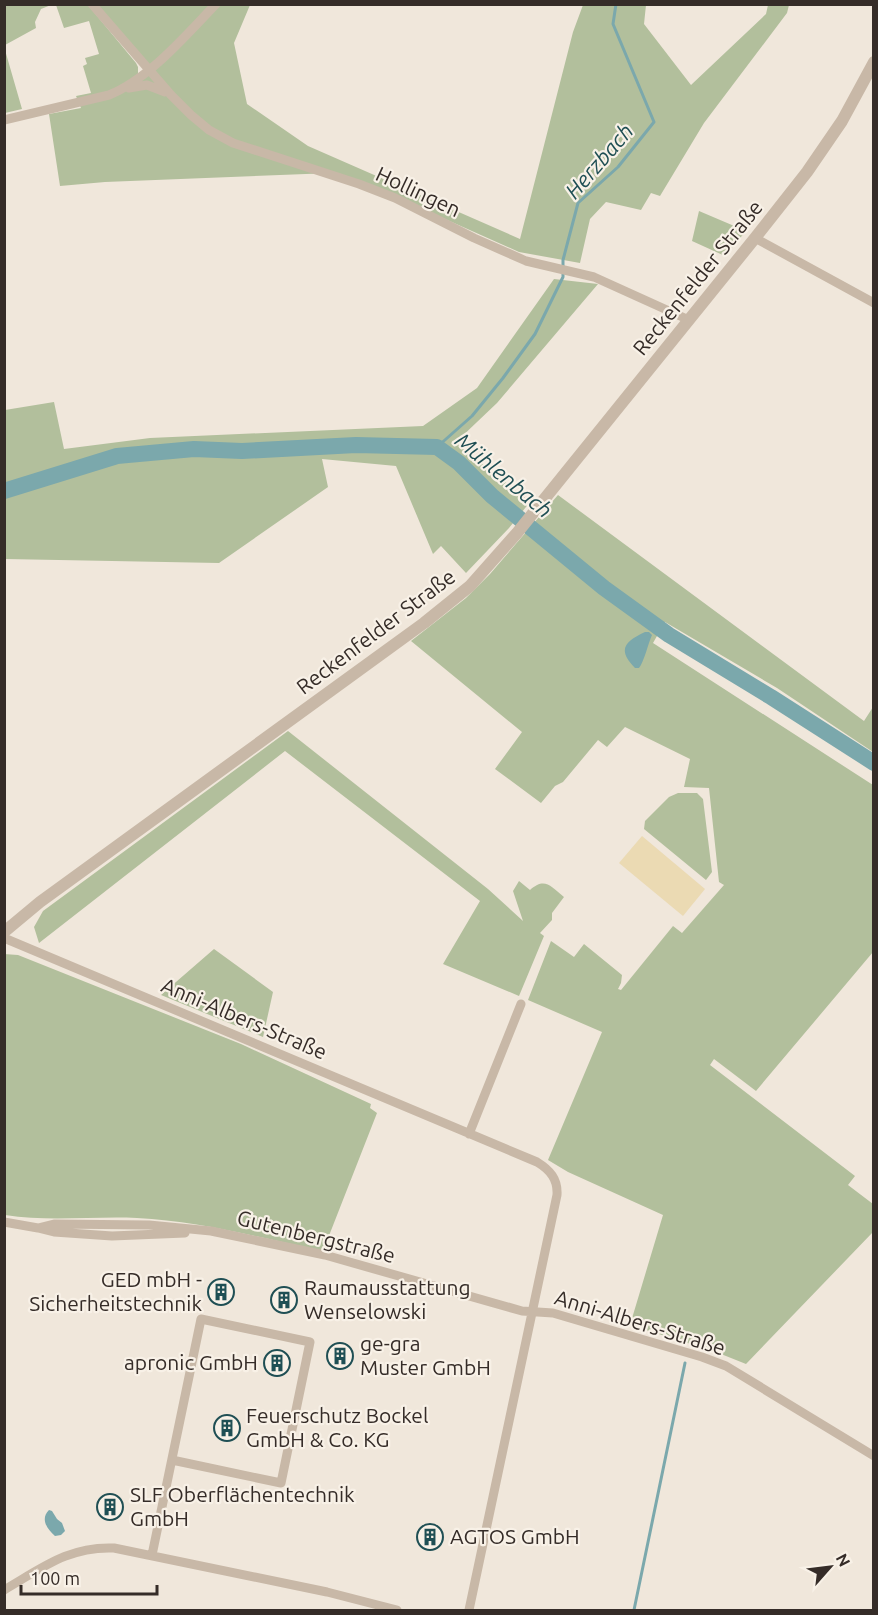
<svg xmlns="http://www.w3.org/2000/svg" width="878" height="1615" viewBox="0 0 878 1615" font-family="Ubuntu,sans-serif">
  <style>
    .green { fill: #b2bf9c }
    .sand { fill: #ebdab3 }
    .water { fill: #7ba8ac }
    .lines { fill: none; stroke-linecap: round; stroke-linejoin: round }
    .stream { stroke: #7ba8ac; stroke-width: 3 }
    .river { stroke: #7ba8ac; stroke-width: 16 }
    .minor { stroke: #c8b8a7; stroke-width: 9 }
    .tertiary { stroke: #c8b8a7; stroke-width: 12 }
    .labels { text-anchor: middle; stroke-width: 4.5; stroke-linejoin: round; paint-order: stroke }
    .street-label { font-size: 21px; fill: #352c28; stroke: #f8f1e7 }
    .poi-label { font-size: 21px; fill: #352c28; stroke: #f8f1e7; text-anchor: start }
    .water-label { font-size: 22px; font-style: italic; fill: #1f4f54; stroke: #f8f1e7 }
  </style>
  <rect width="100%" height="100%" fill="#f0e7db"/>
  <path class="green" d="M 4,5 L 5,4 L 51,5 L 41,9 L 35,22 L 36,28 L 5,45 Z
    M 56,5 L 88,5 L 136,63 L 138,67 L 138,75 L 153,69 L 97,5 L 250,5 L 234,43 L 247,104 L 308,146 L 520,239 L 573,32 L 583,5 L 646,5 L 644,24 L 691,85 L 766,14 L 768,5 L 789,5 L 787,13 L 704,123 L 660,196 L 651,193 L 641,210 L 606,202 L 590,219 L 580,263 L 519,252 L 398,198 L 332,173 L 105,182 L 60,186 L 49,114 L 81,108 L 76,96 L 91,93 L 83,66 L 87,64 L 85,58 L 99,54 L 89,21 L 64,28 Z
    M 5,50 L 22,109 L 5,113 L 4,113 Z
    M 699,211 L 746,231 L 725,256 L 692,241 Z
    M 554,279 L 598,284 L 497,403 L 456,442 L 530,502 L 509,528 L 466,573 L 441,546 L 433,554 L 396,466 L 322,459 L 328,487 L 219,563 L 5,559 L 5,410 L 54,402 L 64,449 L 150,438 L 423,426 L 477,388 Z
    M 558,495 L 864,721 L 873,707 L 873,752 L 777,688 L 665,622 L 653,643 L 873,785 L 873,952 L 756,1091 L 714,1059 L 710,1065 L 855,1176 L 848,1185 L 873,1204 L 873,1232 L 746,1364 L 716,1352 L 630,1325 L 663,1215 L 568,1172 L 548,1160 L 602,1032 L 528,1000 L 551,941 L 574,957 L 584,944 L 622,975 L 621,983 L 618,989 L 621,990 L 673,926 L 682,933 L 724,885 L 719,882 L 709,788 L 684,787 L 690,759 L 625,727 L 607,747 L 598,740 L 563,782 L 555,786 L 541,803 L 495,769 L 522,732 L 411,641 L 466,598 L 490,574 Z
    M 288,731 L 488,889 L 523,921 L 513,891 L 519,881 L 530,890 C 545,877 550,886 564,897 L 552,913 L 552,920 L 540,933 L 544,936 L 519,996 L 443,964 L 480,901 L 285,751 L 39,943 L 34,927 L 43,911 Z
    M 678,793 L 697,793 L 703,799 L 712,872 L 706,880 L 644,829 L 645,821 L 669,797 Z
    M 214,949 L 273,992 L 263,1037 L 161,995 Z
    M 4,954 L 18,955 L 241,1044 L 371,1104 L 370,1108 L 377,1113 L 323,1251 C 262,1238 199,1221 137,1218 C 93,1216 49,1222 5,1215 Z"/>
  <path class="sand" d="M 642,836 L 705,889 L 683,916 L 619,863 Z"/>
  <path class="water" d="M 645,632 L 649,632 L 652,635 C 648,644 644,662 639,668 L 635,668 C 616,649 626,641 645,632 Z
    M 49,1510 L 52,1511 L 57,1519 L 62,1523 L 65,1531 L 61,1535 L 55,1536 C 47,1529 40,1519 49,1510 Z"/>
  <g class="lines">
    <path class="stream" d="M 437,447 L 472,416 L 503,378 L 535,334 L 563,277 L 563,260 L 578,203 L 618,167 L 654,122 L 613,24 L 616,4
      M 634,1610 L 685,1363"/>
    <path class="river" d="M 4,491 L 117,456 L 194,449 L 242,451 L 356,445 L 437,447 L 459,463 L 492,496 L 604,588 L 669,635 L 771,697 L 874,763"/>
    <path class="minor" d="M 92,4 L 171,95 L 191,115 L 209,130 L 233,143 L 359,184 L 395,198 L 474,238 L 526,261 L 594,277 L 689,320
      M 129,88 L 147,85 L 165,92
      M 4,120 L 109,95 C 149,79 186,35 216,4
      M 755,238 L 874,303
      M 4,938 L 537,1162 C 550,1170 558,1179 557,1195 L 469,1610
      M 469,1134 L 521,1004
      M 4,1222 L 38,1228 L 54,1232 L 112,1236 L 185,1233
      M 38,1228 L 54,1224 L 149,1225 L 211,1231 L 325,1255 L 522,1311 L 553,1313 L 702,1357 L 726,1366 L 874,1456
      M 152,1555 L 201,1319 L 310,1342 L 281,1483 L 172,1460
      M 4,1590 C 42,1568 69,1546 114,1548 L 327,1592 L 397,1610"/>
    <path class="tertiary" d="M 4,932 L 40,902 L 424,623 L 470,586 L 517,533 L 755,238 L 807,172 L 842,121 L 874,62"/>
  </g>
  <defs>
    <symbol id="building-ring" viewBox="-11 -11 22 22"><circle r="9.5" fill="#f8f1e7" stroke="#1f4f54" stroke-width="1.5"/><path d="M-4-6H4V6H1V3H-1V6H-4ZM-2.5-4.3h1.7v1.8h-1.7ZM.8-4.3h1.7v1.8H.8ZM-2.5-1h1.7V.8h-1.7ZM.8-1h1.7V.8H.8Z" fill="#1f4f54"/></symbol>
  </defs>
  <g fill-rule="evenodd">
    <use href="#building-ring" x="206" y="1277" width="30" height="30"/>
    <use href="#building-ring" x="269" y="1285" width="30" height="30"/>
    <use href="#building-ring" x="325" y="1341" width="30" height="30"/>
    <use href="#building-ring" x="262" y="1348" width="30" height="30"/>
    <use href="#building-ring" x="212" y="1413" width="30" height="30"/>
    <use href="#building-ring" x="95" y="1492" width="30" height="30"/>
    <use href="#building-ring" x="415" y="1522" width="30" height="30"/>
  </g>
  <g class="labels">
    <g class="street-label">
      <text transform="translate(418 192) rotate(25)" y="7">Hollingen</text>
      <text transform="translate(698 278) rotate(-51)" y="7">Reckenfelder Straße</text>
      <text transform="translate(376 632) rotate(-37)" y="7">Reckenfelder Straße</text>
      <text transform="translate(244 1019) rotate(23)" y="7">Anni-Albers-Straße</text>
      <text transform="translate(316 1237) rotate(14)" y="7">Gutenbergstraße</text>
      <text transform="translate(640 1323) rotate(17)" y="7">Anni-Albers-Straße</text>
    </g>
    <g class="poi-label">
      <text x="202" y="1287" text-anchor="end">GED mbH -<tspan x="202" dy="24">Sicherheitstechnik</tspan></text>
      <text x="304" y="1295">Raumausstattung<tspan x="304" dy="24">Wenselowski</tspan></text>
      <text x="360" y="1351">ge-gra<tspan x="360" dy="24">Muster GmbH</tspan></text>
      <text x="258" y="1370" text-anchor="end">apronic GmbH</text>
      <text x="246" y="1423">Feuerschutz Bockel<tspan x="246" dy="24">GmbH &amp; Co. KG</tspan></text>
      <text x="130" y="1502">SLF Oberflächentechnik<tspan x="130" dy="24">GmbH</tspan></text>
      <text x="450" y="1544">AGTOS GmbH</text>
    </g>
    <g class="water-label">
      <text transform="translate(599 161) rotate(-49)" y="8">Herzbach</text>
      <text transform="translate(504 475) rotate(40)" y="8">Mühlenbach</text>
    </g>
  </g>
  <rect width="878" height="1615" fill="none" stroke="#352c28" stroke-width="12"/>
  <g transform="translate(830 1567) rotate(62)" stroke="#f8f1e7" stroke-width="4.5" paint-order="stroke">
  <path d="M0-4.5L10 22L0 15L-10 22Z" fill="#352c28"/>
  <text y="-9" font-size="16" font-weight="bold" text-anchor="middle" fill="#352c28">N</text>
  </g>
  <path d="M21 1585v9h136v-9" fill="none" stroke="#352c28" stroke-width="3"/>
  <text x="30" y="1585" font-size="18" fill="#352c28" stroke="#f8f1e7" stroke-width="4.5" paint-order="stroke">100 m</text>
</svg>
